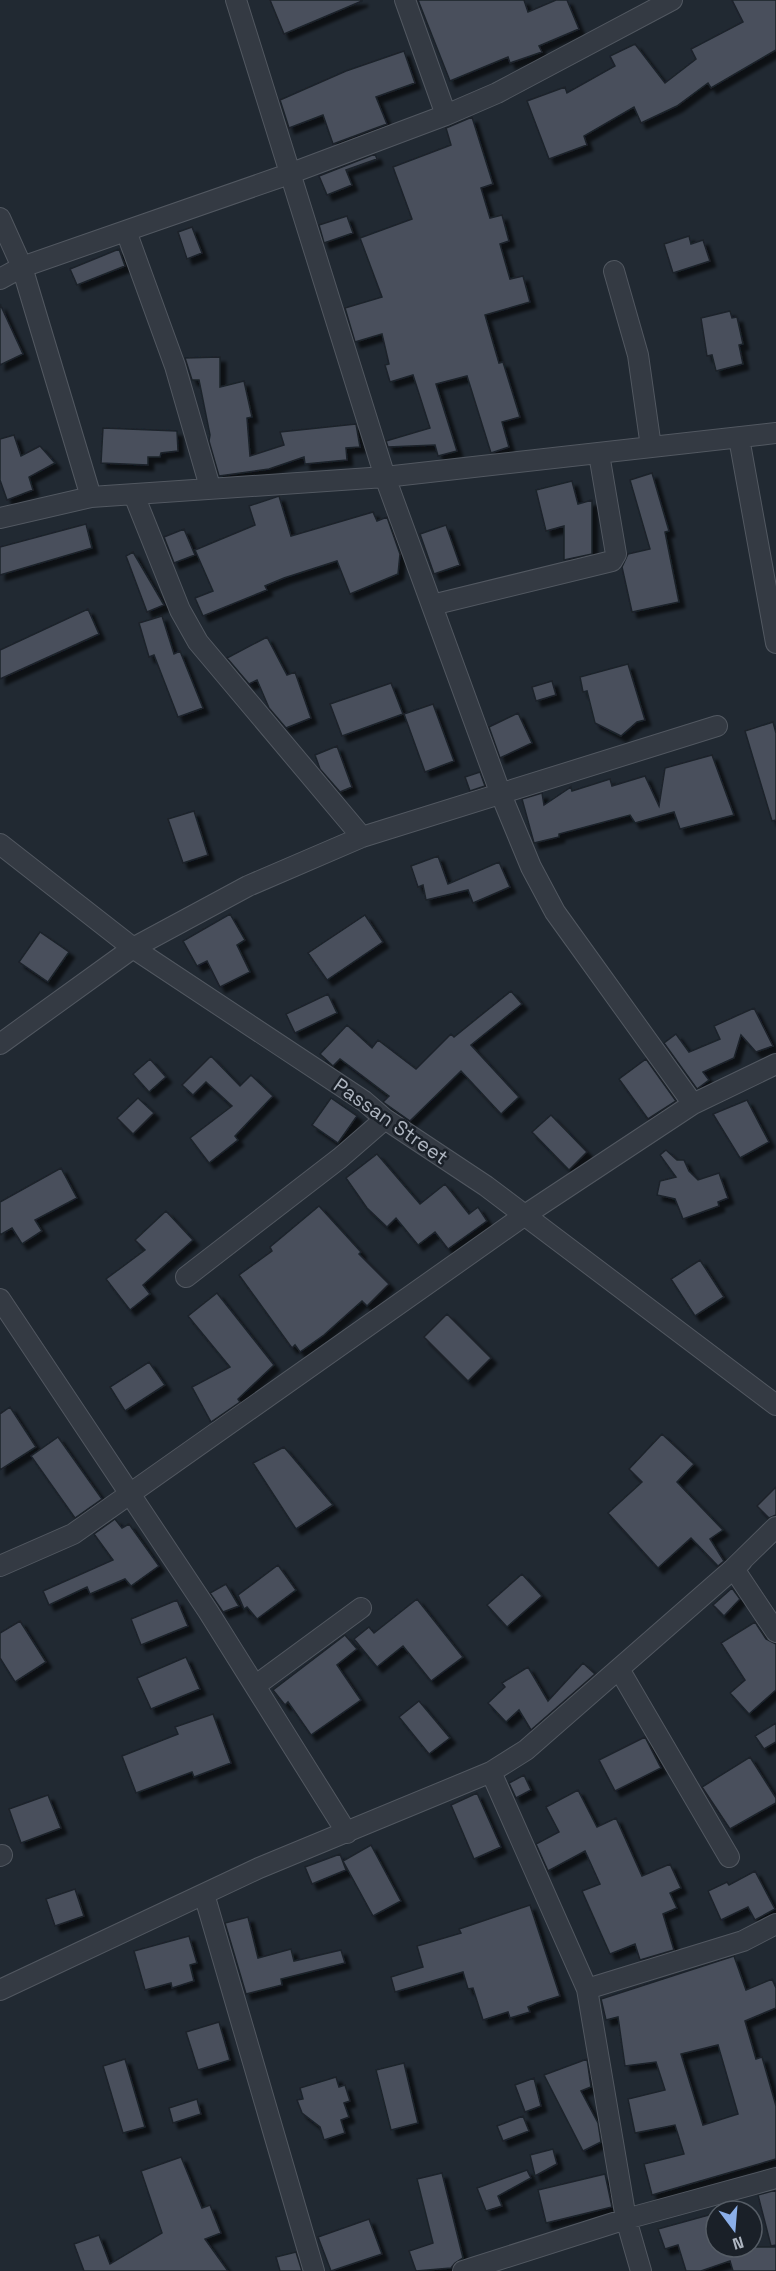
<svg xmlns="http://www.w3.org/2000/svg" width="776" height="2271" viewBox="0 0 776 2271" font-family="'Space Grotesk',sans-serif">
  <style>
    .building { fill: #48505c; stroke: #1c222a; stroke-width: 1.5; fill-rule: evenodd; filter: url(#shadow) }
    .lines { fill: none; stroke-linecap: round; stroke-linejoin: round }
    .street-casing { stroke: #525861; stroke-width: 22 }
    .street { stroke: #343a43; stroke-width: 20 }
    .labels { text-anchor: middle; stroke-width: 5; stroke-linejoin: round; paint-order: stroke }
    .street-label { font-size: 20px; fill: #aeb5c0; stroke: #1a2028 }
  </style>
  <defs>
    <filter id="shadow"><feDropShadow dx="5.5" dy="5.5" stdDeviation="1.5" flood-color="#0009"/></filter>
  </defs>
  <rect width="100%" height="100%" fill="#212932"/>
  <path class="building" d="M 270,0 L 362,0 L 362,1 L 284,34 Z
    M 418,0 L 524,0 L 528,12 L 556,0 L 567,0 L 579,29 L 539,46 L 542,52 L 510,63 L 508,57 L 450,81 Z
    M 732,0 L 776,0 L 776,50 L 711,88 L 708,83 L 677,106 L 641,123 L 634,107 L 584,136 L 587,145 L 549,159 L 527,101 L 565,87 L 567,93 L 615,66 L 610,56 L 635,44 L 665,83 L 696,59 L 691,49 L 743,22 Z
    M 404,51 L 415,83 L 376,97 L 387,124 L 333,144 L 323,115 L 289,128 L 280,100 L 346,71 Z
    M 472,117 L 493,184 L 481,188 L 490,218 L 502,215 L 509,241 L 500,244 L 510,279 L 523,276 L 530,302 L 485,315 L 499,363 L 503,362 L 520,417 L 502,422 L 509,447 L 491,453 L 467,376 L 436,384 L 457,451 L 438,456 L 435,445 L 388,447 L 386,441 L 430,428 L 413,375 L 390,382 L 385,365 L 389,364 L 382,334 L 355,342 L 345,308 L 382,297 L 360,238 L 412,219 L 393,167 L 451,145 L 446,128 Z
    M 375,154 L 377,159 L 346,170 L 352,185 L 327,195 L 319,176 Z
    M 347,216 L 353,233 L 324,243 L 319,225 Z
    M 192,227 L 202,253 L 187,259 L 178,232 Z
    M 689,236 L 691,244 L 703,240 L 710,261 L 673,273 L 664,244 Z
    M 119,249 L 125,266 L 77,285 L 70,269 Z
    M 0,304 L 23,354 L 0,365 Z
    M 730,311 L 732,318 L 737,317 L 743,344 L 739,345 L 743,364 L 716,371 L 712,355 L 707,356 L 701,318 Z
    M 220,357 L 220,387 L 244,381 L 252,417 L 247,418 L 250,456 L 284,445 L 280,432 L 356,424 L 360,447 L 346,448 L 347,460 L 305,464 L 304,457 L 269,469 L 219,476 L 209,441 L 210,435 L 199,380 L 192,380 L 185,358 Z
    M 103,428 L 177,431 L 178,451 L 161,453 L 160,457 L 148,457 L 148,465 L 101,463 Z
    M 14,435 L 21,456 L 40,446 L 55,463 L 29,477 L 33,490 L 7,500 L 0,480 L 0,439 Z
    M 652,473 L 669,531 L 665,532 L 679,602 L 632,612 L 622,567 L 628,554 L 650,549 L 630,480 Z
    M 572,481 L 578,504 L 592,500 L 592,554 L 564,560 L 564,526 L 546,531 L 536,490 Z
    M 279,496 L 291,536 L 373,512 L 377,521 L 387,517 L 400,554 L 398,574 L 350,594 L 337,561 L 284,578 L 265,586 L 267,590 L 203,616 L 195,598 L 213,591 L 195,550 L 255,525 L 249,506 Z
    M 86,524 L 92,548 L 0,575 L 0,547 Z
    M 446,525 L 460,565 L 434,574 L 420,534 Z
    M 184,529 L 195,555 L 174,563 L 164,537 Z
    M 133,552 L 164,605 L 147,612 L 126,556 Z
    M 88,609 L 99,634 L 0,679 L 0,650 Z
    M 162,616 L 174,654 L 180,651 L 203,708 L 178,717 L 154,655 L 149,657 L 139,623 Z
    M 267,637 L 287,675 L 295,672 L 311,718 L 286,728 L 269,708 L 257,680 L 249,684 L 227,658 Z
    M 628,664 L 645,720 L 637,722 L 621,736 L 595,723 L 587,691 L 583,692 L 580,677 Z
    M 552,681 L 556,695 L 536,701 L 532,687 Z
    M 391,683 L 403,714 L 342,736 L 330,704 Z
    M 433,704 L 454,761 L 425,772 L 404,714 Z
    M 518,713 L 532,743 L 500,758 L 489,727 Z
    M 773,722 L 776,733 L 776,820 L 772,821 L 745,731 Z
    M 337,746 L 352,787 L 340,792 L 320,769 L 315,755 Z
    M 712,755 L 734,815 L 680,829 L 674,812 L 635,823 L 630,815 L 559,834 L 559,837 L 534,843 L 522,799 L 542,793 L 544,805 L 571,787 L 572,791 L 610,779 L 612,786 L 645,776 L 659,806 L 665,768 Z
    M 480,772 L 485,786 L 470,791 L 465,777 Z
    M 194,811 L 208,855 L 183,863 L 168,819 Z
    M 438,856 L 448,884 L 499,862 L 510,887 L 473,903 L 468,890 L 426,900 L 423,885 L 418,887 L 411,866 Z
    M 230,914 L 245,940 L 237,945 L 250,972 L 220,987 L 207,961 L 197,966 L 183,941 Z
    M 365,915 L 383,942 L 327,980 L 308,953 Z
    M 40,932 L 69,952 L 48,982 L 19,962 Z
    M 511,991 L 522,1004 L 471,1045 L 519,1097 L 501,1114 L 461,1071 L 410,1121 L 383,1102 L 389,1096 L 340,1059 L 333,1066 L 320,1054 L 347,1025 L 372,1048 L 378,1040 L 416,1069 L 451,1034 L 454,1037 Z
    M 328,994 L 337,1013 L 295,1033 L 286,1014 Z
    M 754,1008 L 773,1046 L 756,1052 L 741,1035 L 734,1058 L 703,1072 L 709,1080 L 697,1089 L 664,1043 L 676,1034 L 689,1052 L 720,1039 L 714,1026 Z
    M 211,1056 L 240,1086 L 251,1075 L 273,1096 L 235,1136 L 238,1140 L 209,1163 L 190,1138 L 232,1106 L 206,1082 L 193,1095 L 182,1085 Z
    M 150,1059 L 166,1077 L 149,1092 L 133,1074 Z
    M 646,1059 L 676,1101 L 648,1119 L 619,1079 Z
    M 138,1098 L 154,1113 L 133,1134 L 117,1118 Z
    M 331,1098 L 357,1116 L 338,1143 L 312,1125 Z
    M 747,1100 L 769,1142 L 740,1158 L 713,1114 Z
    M 551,1115 L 587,1152 L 569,1170 L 532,1132 Z
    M 666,1150 L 677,1160 L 684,1160 L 689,1171 L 698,1180 L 719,1173 L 728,1198 L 718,1202 L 719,1206 L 683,1219 L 675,1199 L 657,1195 L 660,1181 L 676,1177 L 660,1155 Z
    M 377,1154 L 420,1204 L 445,1184 L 469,1214 L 478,1207 L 487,1221 L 448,1249 L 435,1232 L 418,1245 L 396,1218 L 387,1227 L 367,1208 L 346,1178 Z
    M 61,1168 L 77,1198 L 35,1220 L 42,1231 L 22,1244 L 12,1228 L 0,1235 L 0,1202 Z
    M 319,1206 L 361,1252 L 359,1254 L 389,1284 L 367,1306 L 362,1301 L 324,1335 L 300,1352 L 295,1345 L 292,1348 L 239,1275 L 272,1251 L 270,1247 Z
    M 166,1211 L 193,1240 L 143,1285 L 150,1294 L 130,1310 L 106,1279 L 145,1250 L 135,1240 Z
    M 700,1260 L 724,1297 L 695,1316 L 671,1279 Z
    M 217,1293 L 274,1365 L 238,1399 L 240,1402 L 211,1422 L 192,1387 L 230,1367 L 188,1316 Z
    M 447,1314 L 491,1358 L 468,1381 L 424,1337 Z
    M 149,1362 L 165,1385 L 125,1411 L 110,1387 Z
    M 10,1407 L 36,1447 L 0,1470 L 0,1414 Z
    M 662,1434 L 694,1464 L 677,1482 L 723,1530 L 710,1539 L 724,1561 L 718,1566 L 691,1538 L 658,1568 L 608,1513 L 642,1482 L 629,1469 Z
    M 58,1437 L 102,1499 L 75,1518 L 31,1456 Z
    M 284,1447 L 333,1505 L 296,1529 L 253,1463 Z
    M 776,1487 L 776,1515 L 769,1518 L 757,1506 Z
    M 115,1519 L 122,1528 L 129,1524 L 159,1566 L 131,1586 L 125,1579 L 90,1594 L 87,1587 L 49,1605 L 43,1591 L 113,1560 L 94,1534 Z
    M 278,1565 L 296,1590 L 257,1619 L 247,1607 L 244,1609 L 238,1595 Z
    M 522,1574 L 542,1596 L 507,1627 L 487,1605 Z
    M 226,1584 L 239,1606 L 223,1612 L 210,1593 Z
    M 732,1588 L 740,1599 L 724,1616 L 713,1605 Z
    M 417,1599 L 463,1657 L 431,1681 L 403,1646 L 377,1667 L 354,1639 L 369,1627 L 374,1633 Z
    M 177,1600 L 188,1626 L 141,1645 L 131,1619 Z
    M 20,1621 L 46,1662 L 15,1682 L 0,1658 L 0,1633 Z
    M 755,1622 L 766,1639 L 776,1644 L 776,1690 L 749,1714 L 730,1693 L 745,1680 L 721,1643 Z
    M 345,1635 L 357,1649 L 337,1665 L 361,1700 L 311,1735 L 288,1702 L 285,1705 L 273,1690 Z
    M 186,1657 L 200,1689 L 151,1709 L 137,1678 Z
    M 583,1663 L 595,1674 L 531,1730 L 519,1710 L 506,1722 L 488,1703 L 505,1687 L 502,1683 L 528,1667 L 548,1701 Z
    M 419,1701 L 450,1738 L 429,1754 L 399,1717 Z
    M 213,1714 L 231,1763 L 194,1777 L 192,1772 L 136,1793 L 122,1756 L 178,1734 L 175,1727 Z
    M 776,1723 L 776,1742 L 764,1749 L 755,1736 Z
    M 645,1737 L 661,1768 L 615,1791 L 599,1760 Z
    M 750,1757 L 776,1798 L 776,1803 L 730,1829 L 702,1787 Z
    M 524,1775 L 531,1790 L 516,1798 L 509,1783 Z
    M 578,1790 L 597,1827 L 616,1818 L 642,1876 L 670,1864 L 681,1888 L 670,1893 L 677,1908 L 663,1914 L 674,1950 L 640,1960 L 635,1944 L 610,1954 L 582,1891 L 600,1884 L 585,1851 L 548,1871 L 536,1844 L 559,1832 L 546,1807 Z
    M 477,1793 L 501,1847 L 474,1859 L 451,1805 Z
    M 48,1795 L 61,1828 L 21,1843 L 9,1809 Z
    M 371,1845 L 401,1901 L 373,1916 L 343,1861 Z
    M 340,1854 L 346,1870 L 312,1884 L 305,1867 Z
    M 755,1871 L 775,1909 L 755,1920 L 748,1907 L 721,1920 L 708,1891 L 727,1882 L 729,1885 Z
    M 75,1889 L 84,1916 L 55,1926 L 46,1899 Z
    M 530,1905 L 560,1996 L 537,2003 L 528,2007 L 530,2012 L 510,2018 L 508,2012 L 483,2020 L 473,1988 L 468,1989 L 463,1972 L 395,1992 L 391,1977 L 423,1967 L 417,1946 L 461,1933 L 459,1929 Z
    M 248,1917 L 258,1958 L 291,1949 L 294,1961 L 341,1950 L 345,1963 L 281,1979 L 282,1985 L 246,1994 L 225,1923 Z
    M 189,1936 L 197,1963 L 190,1965 L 194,1981 L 172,1988 L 171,1983 L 145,1990 L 134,1951 Z
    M 734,1956 L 746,1990 L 772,1979 L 776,1988 L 776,2008 L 745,2021 L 756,2059 L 762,2057 L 776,2106 L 776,2159 L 652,2195 L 644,2164 L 684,2154 L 675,2125 L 635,2133 L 628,2099 L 665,2090 L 656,2062 L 625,2066 L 618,2017 L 606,2020 L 601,1999 ZM 718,2045 L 738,2114 L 703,2125 L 681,2054 Z
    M 219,2022 L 230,2060 L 198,2070 L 186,2032 Z
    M 125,2059 L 145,2127 L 123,2133 L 103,2066 Z
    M 587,2059 L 591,2087 L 581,2091 L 598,2123 L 601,2142 L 583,2151 L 544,2075 Z
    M 404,2063 L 418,2123 L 391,2130 L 376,2070 Z
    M 336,2077 L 339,2087 L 345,2085 L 350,2101 L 344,2103 L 349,2117 L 341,2120 L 345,2133 L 324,2140 L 320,2127 L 302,2113 L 297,2100 L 303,2099 L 300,2088 Z
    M 534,2078 L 541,2106 L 525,2112 L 515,2085 Z
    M 197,2099 L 201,2114 L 173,2123 L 169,2108 Z
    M 523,2116 L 529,2131 L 503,2141 L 497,2126 Z
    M 553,2149 L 557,2164 L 535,2176 L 530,2155 Z
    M 181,2157 L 202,2208 L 210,2205 L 221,2233 L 205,2239 L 228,2271 L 84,2271 L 74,2244 L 99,2235 L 110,2264 L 162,2233 L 141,2171 Z
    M 527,2170 L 531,2178 L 498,2196 L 502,2206 L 486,2211 L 477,2188 Z
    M 442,2173 L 463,2258 L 455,2263 L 451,2268 L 416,2271 L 409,2251 L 433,2243 L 417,2179 Z
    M 605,2174 L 612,2207 L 546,2223 L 538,2190 Z
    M 776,2190 L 776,2245 L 771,2246 L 758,2195 Z
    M 716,2213 L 716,2247 L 776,2247 L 776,2271 L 733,2271 L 730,2261 L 701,2271 L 686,2271 L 678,2245 L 665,2249 L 658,2229 Z
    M 369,2219 L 382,2254 L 331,2271 L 318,2237 Z
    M 296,2252 L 302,2271 L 280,2271 L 276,2257 Z"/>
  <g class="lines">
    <defs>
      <path id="street" d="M 236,0 L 385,477 L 500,792 L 531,867 L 555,912 L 693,1104
        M 405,0 L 446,115
        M 0,218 L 22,267 L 91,497
        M 126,231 L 175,366 L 210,487
        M 614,271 L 638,355 L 651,447
        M 0,279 L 22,267 L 289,174 L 446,115 L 497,93 L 672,0
        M 739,438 L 776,643
        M 134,495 L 180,610 L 198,642 L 362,837
        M 0,518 L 91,497 L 385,477 L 776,433
        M 432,605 L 612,561 L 616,554 L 599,454
        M 0,844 L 133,948 L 364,1101 L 385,1119 L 486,1186 L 776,1405
        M 0,1044 L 133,948 L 248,886 L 362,837 L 717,726
        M 186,1277 L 340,1158 L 385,1119
        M 0,1299 L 208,1611 L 347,1833
        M 742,1561 L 734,1569 L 776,1632
        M 0,1566 L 73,1534 L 525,1215 L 693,1104 L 776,1064
        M 619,1669 L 729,1857
        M 255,1686 L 361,1608
        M 491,1772 L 587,1989 L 626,2219 L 641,2271
        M 0,1856 L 2,1855
        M 204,1894 L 314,2271
        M 587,1989 L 743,1941 L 776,1924
        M 0,1990 L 259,1868 L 491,1772 L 526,1750 L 733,1569 L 776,1527
        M 463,2271 L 626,2219 L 776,2178"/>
    </defs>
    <use href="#street" class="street-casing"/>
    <use href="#street" class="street"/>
  </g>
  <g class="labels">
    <g class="street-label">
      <text transform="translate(391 1121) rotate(35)" y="7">Passan Street</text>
    </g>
  </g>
  <g transform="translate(734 2229) rotate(164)"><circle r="28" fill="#1a2028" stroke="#555c65" stroke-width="1.5"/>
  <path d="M0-4.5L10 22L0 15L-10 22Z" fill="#8bafe9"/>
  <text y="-9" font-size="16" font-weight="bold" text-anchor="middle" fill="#aeb5c0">N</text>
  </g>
</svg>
